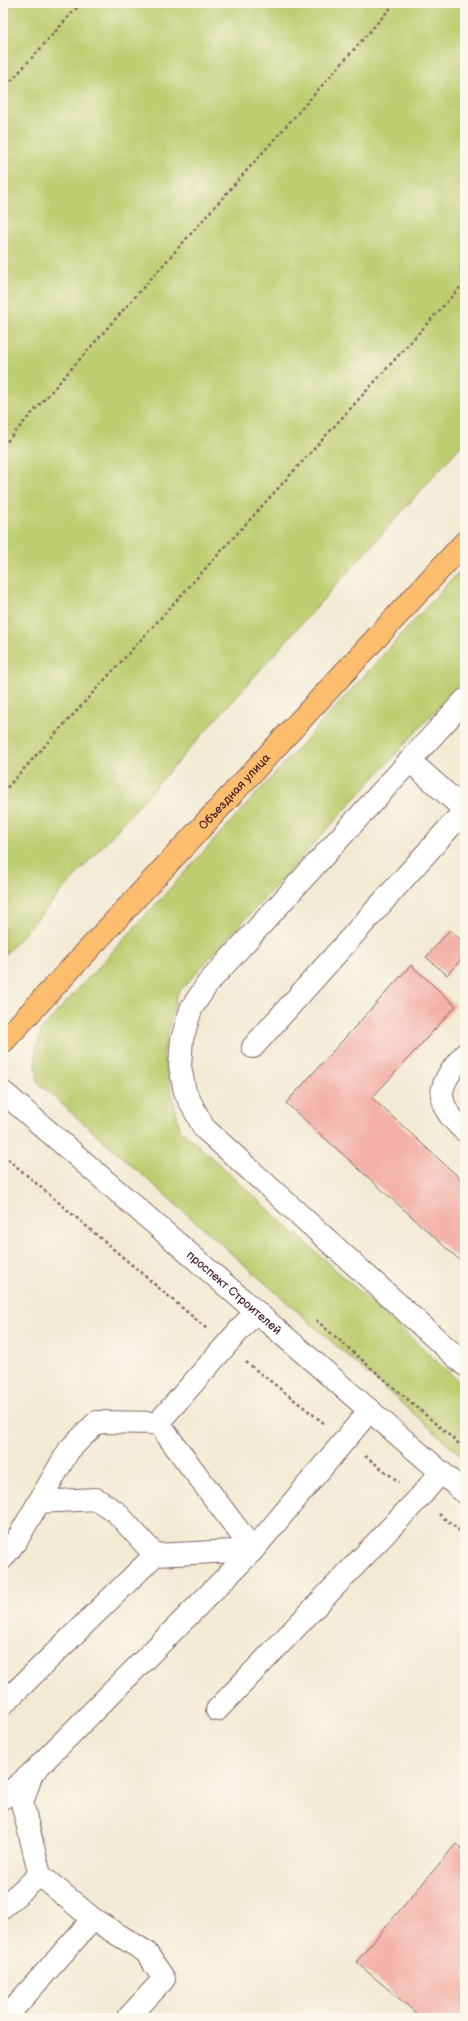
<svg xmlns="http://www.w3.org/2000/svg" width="468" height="2021" viewBox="0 0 468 2021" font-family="'Balsamiq Sans',sans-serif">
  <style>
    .green { fill: #bdce71; stroke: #84764e }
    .building { fill: #f3b1a7 }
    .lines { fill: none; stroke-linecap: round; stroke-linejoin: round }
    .minor-casing { stroke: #856666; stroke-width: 24 }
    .major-casing { stroke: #856666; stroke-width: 24 }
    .path { stroke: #856666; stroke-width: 2.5; stroke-dasharray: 3 3; stroke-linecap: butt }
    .minor { stroke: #fff; stroke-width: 22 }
    .major { stroke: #fcbd6e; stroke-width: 22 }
    .labels { text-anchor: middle; stroke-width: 3; stroke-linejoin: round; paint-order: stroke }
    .street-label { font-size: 12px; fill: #4a1f2b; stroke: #fbf7ec }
  </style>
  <rect width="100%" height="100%" fill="#fbf7ec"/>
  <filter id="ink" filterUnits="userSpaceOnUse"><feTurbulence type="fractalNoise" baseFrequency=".025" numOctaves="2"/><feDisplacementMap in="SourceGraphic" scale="8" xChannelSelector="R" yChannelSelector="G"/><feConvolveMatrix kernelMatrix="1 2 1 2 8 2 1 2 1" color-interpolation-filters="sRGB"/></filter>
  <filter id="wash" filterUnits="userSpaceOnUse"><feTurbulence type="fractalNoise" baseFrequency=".012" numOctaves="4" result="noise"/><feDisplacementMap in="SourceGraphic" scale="16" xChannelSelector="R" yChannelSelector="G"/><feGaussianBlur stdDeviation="0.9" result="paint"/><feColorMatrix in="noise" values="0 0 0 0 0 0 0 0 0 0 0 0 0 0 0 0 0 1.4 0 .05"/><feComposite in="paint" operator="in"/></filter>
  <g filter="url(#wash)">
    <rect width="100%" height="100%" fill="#f3ead3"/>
    <path class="green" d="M 3,3 L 465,3 L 465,441 L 3,957 Z
      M 465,565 L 465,678 L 177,994 L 163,1052 L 180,1129 L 465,1387 L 465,1459 L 38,1083 L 35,1052 L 41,1030 Z"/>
    <g id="blocks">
      <path class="building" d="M 450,930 L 465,944 L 465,955 L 447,975 L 426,957 Z
        M 411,965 L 456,1006 L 372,1098 L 465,1183 L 465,1265 L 286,1103 Z
        M 456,1844 L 465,1851 L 465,2018 L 422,2018 L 356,1962 Z"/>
    </g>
  </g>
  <g filter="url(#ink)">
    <use href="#blocks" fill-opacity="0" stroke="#856666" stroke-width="1"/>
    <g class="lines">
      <defs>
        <g id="minor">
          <path d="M 465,700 L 208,983 L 191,1009 L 182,1039 L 180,1066 L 185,1092 L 204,1128 L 465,1365"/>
          <path d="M 410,761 L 465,810"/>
          <path d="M 253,1047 L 465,810"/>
          <path d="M 465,1054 C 437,1085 432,1102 465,1131"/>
          <path id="s1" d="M 3,1092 L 465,1493"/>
          <path d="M 39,1502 L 96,1499 L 116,1512 L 155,1555"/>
          <path d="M 3,1558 L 18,1538 L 69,1450 L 97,1422 L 158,1423"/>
          <path d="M 3,1704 L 155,1555 L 253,1550 L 158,1423 L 256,1311"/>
          <path d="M 217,1710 L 419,1498 L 441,1472"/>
          <path d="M 3,1798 L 32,1773"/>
          <path d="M 3,1907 L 40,1875"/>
          <path d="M 5,2018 L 93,1919"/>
          <path d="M 128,2018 L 164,1979 L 146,1952 L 93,1919 L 40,1875 L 22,1803 L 32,1773 L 253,1550 L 370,1410"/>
        </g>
        <g id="major">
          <path id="s2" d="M 3,1042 L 465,542"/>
        </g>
      </defs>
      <use href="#minor" class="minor-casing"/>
      <use href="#major" class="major-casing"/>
      <path class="path" d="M 3,90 L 81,3
        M 3,446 L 395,3
        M 3,792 L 465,282
        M 3,1155 L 207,1329
        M 316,1320 L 465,1449
        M 246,1362 L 325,1424
        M 365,1456 L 399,1482
        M 439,1514 L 465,1535"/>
      <use href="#minor" class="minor"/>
      <use href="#major" class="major"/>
    </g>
  </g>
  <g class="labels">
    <g class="street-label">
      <text dy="4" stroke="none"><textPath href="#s2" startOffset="341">Объездная улица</textPath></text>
      <text dy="4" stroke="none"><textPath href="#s1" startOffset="306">проспект Строителей</textPath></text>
    </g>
  </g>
  <rect width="468" height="2021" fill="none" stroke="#fbf7ec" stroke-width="16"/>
</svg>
